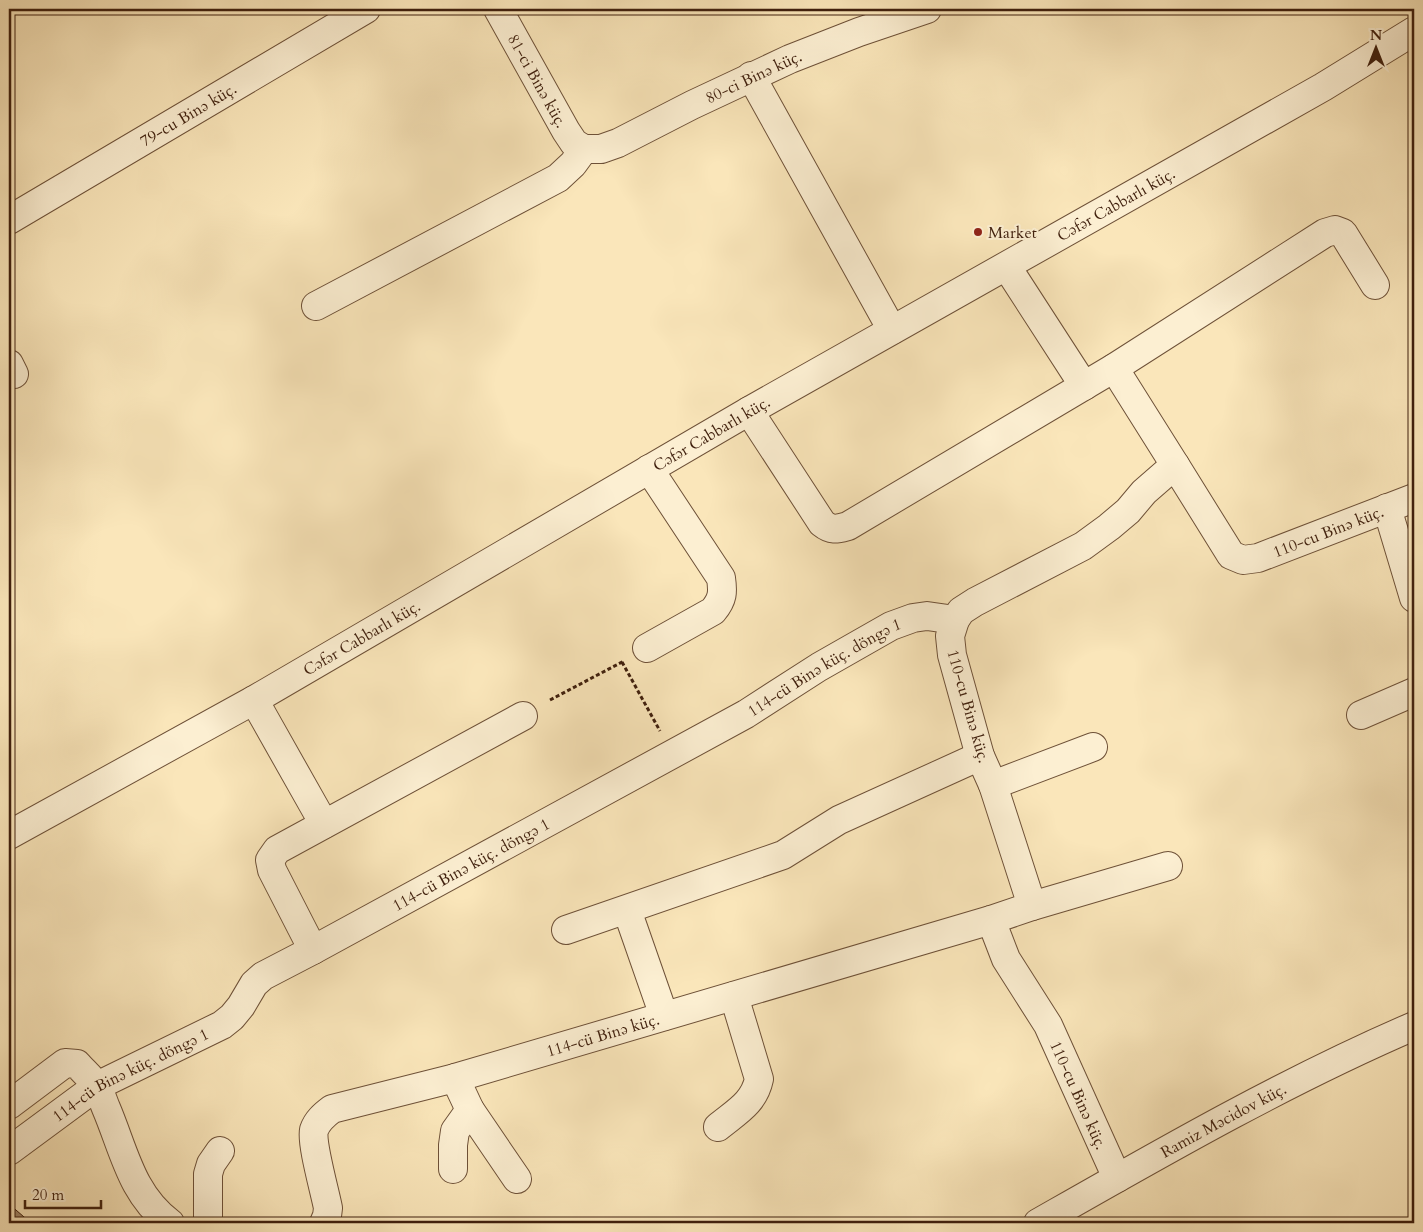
<svg xmlns="http://www.w3.org/2000/svg" width="1423" height="1232" viewBox="0 0 1423 1232" font-family="Cardo,serif">
  <style>
    .building { fill: #a08667; stroke: #3f1f0d }
    .lines { fill: none; stroke-linecap: round; stroke-linejoin: round }
    .minor-casing { stroke: #6e5138; stroke-width: 30 }
    .tertiary-casing { stroke: #6e5138; stroke-width: 30 }
    .path { stroke: #3f1f0d; stroke-width: 3; stroke-dasharray: 4 2.5; stroke-linecap: butt }
    .minor { stroke: #fcefd2; stroke-width: 28 }
    .tertiary { stroke: #fcefd2; stroke-width: 28 }
    .poi-dot { fill: #8f2418; stroke: #fcefd2; stroke-width: 2 }
    .labels { text-anchor: middle; stroke-width: 4; stroke-linejoin: round; paint-order: stroke }
    .street-label { font-size: 16px; fill: #3f1f0d; stroke: #fcefd2 }
    .poi-label { font-size: 16px; fill: #3f1f0d; stroke: #fcefd2; text-anchor: start }
  </style>
  <rect width="100%" height="100%" fill="#fae6ba"/>
  <filter id="stains"><feTurbulence type="fractalNoise" baseFrequency=".004" numOctaves="4"/><feColorMatrix values="0 0 0 0 .2 0 0 0 0 .09 0 0 0 0 .02 0 0 0 .5 -.17"/></filter>
  <radialGradient id="worn" r=".72"><stop offset=".6" stop-color="#630" stop-opacity="0"/><stop offset="1" stop-color="#630" stop-opacity=".3"/></radialGradient>
  <path class="building" d="M 9,1204 L 31,1223 L 9,1223 Z"/>
  <g class="lines">
    <defs>
      <g id="minor">
        <path id="s1" d="M 498,9 L 566,131 L 574,143 L 584,149"/>
        <path d="M 751,76 L 892,330"/>
        <path id="s2" d="M 584,149 L 601,149 L 618,143 L 692,105 L 790,59 L 859,32 L 927,9"/>
        <path id="s3" d="M 9,220 L 366,9"/>
        <path d="M 1007,267 L 1084,386"/>
        <path d="M 316,306 L 558,178 L 573,164 L 584,149"/>
        <path d="M 9,364 L 14,374"/>
        <path d="M 1114,368 L 1175,465"/>
        <path d="M 749,411 L 822,523 C 832,531 837,529 848,526 L 1114,368 L 1325,233 L 1335,230 L 1343,233 L 1375,285"/>
        <path d="M 1387,508 L 1414,598"/>
        <path d="M 647,648 L 713,611 C 723,599 723,592 721,578 L 649,469"/>
        <path d="M 254,700 L 324,824"/>
        <path d="M 1361,715 L 1414,692"/>
        <path d="M 993,785 L 1093,747"/>
        <path d="M 1032,906 L 1168,866"/>
        <path d="M 627,910 L 664,1016"/>
        <path d="M 566,930 L 783,855 L 839,820 L 980,756"/>
        <path d="M 313,950 L 272,870 L 270,860 L 277,850 L 523,716"/>
        <path d="M 455,1078 L 470,1110 L 517,1179"/>
        <path d="M 9,1105 L 65,1063 L 77,1064 C 83,1071 92,1078 97,1087 C 101,1093 103,1101 106,1108 C 124,1150 131,1194 170,1223"/>
        <path d="M 718,1127 C 736,1112 754,1103 759,1079 L 734,996"/>
        <path id="s4" d="M 9,1151 L 97,1086 L 222,1025 L 232,1017 L 241,1006 L 254,984 L 263,976 L 313,950 L 746,714 L 819,667 L 891,626 L 913,618 L 927,616 L 955,620"/>
        <path d="M 453,1169 L 453,1145 L 455,1131 L 470,1110"/>
        <path id="s5" d="M 1117,1178 L 1048,1025 L 1006,959 L 991,920 L 1032,906 L 993,785 L 980,756 L 952,655 L 950,636 L 955,620 L 961,611 L 975,602 L 1083,546 L 1109,527 L 1128,511 L 1144,492 L 1175,465 L 1231,555 L 1243,560 L 1258,558 L 1414,498"/>
        <path d="M 208,1223 L 208,1174 L 211,1164 L 220,1151"/>
        <path id="s6" d="M 324,1223 L 327,1216 L 328,1208 C 325,1192 311,1143 314,1130 C 317,1121 324,1115 332,1109 L 455,1078 L 991,920"/>
        <path id="s7" d="M 1038,1223 C 1161,1153 1284,1082 1414,1026"/>
      </g>
      <g id="tertiary">
        <path id="s8" d="M 9,835 L 254,700 L 749,411 L 1323,87 L 1414,31"/>
      </g>
    </defs>
    <use href="#minor" class="minor-casing"/>
    <use href="#tertiary" class="tertiary-casing"/>
    <path class="path" d="M 622,662 L 660,731
      M 550,700 L 624,661"/>
    <use href="#minor" class="minor"/>
    <use href="#tertiary" class="tertiary"/>
  </g>
  <circle class="poi-dot" cx="978" cy="232" r="5"/>
  <g class="labels">
    <g class="street-label">
      <text dy="6" stroke="none"><textPath href="#s2" startOffset="186">80-ci Binə küç.</textPath></text>
      <text dy="6" stroke="none"><textPath href="#s1" startOffset="82">81-ci Binə küç.</textPath></text>
      <text dy="6" stroke="none"><textPath href="#s3" startOffset="208">79-cu Binə küç.</textPath></text>
      <text dy="6" stroke="none"><textPath href="#s8" startOffset="1274">Cəfər Cabbarlı küç.</textPath></text>
      <text dy="6" stroke="none"><textPath href="#s8" startOffset="809">Cəfər Cabbarlı küç.</textPath></text>
      <text dy="6" stroke="none"><textPath href="#s5" startOffset="1112">110-cu Binə küç.</textPath></text>
      <text dy="6" stroke="none"><textPath href="#s8" startOffset="404">Cəfər Cabbarlı küç.</textPath></text>
      <text dy="6" stroke="none"><textPath href="#s4" startOffset="954">114-cü Binə küç. döngə 1</textPath></text>
      <text transform="translate(969 706) rotate(74)" y="6">110-cu Binə küç.</text>
      <text dy="6" stroke="none"><textPath href="#s4" startOffset="549">114-cü Binə küç. döngə 1</textPath></text>
      <text dy="6" stroke="none"><textPath href="#s6" startOffset="404">114-cü Binə küç.</textPath></text>
      <text dy="6" stroke="none"><textPath href="#s4" startOffset="144">114-cü Binə küç. döngə 1</textPath></text>
      <text transform="translate(1079 1095) rotate(66)" y="6">110-cu Binə küç.</text>
      <text dy="6" stroke="none"><textPath href="#s7" startOffset="212">Ramiz Məcidov küç.</textPath></text>
    </g>
    <g class="poi-label">
      <text x="988" y="238">Market</text>
    </g>
  </g>
  <rect width="1423" height="1232" fill="none" stroke="#fae6ba" stroke-width="30"/>
  <rect x="10" y="10" width="1403" height="1212" fill="none" stroke="#3f1f0d" stroke-width="2.5"/>
  <rect x="15" y="15" width="1393" height="1202" fill="none" stroke="#3f1f0d"/>
  <g transform="translate(1376 48)" stroke="#fcefd2" stroke-width="4" paint-order="stroke">
  <path d="M0-4L9 19L0 12L-9 19Z" fill="#3f1f0d"/>
  <text y="-8" font-size="14" font-weight="bold" text-anchor="middle" fill="#3f1f0d">N</text>
  </g>
  <path d="M25 1200v8h76v-8" fill="none" stroke="#3f1f0d" stroke-width="2.5"/>
  <text x="32" y="1200" font-size="15" fill="#3f1f0d" stroke="#fcefd2" stroke-width="4" paint-order="stroke">20 m</text>
  <rect width="100%" height="100%" filter="url(#stains)"/>
  <rect width="100%" height="100%" fill="url(#worn)"/>
</svg>
